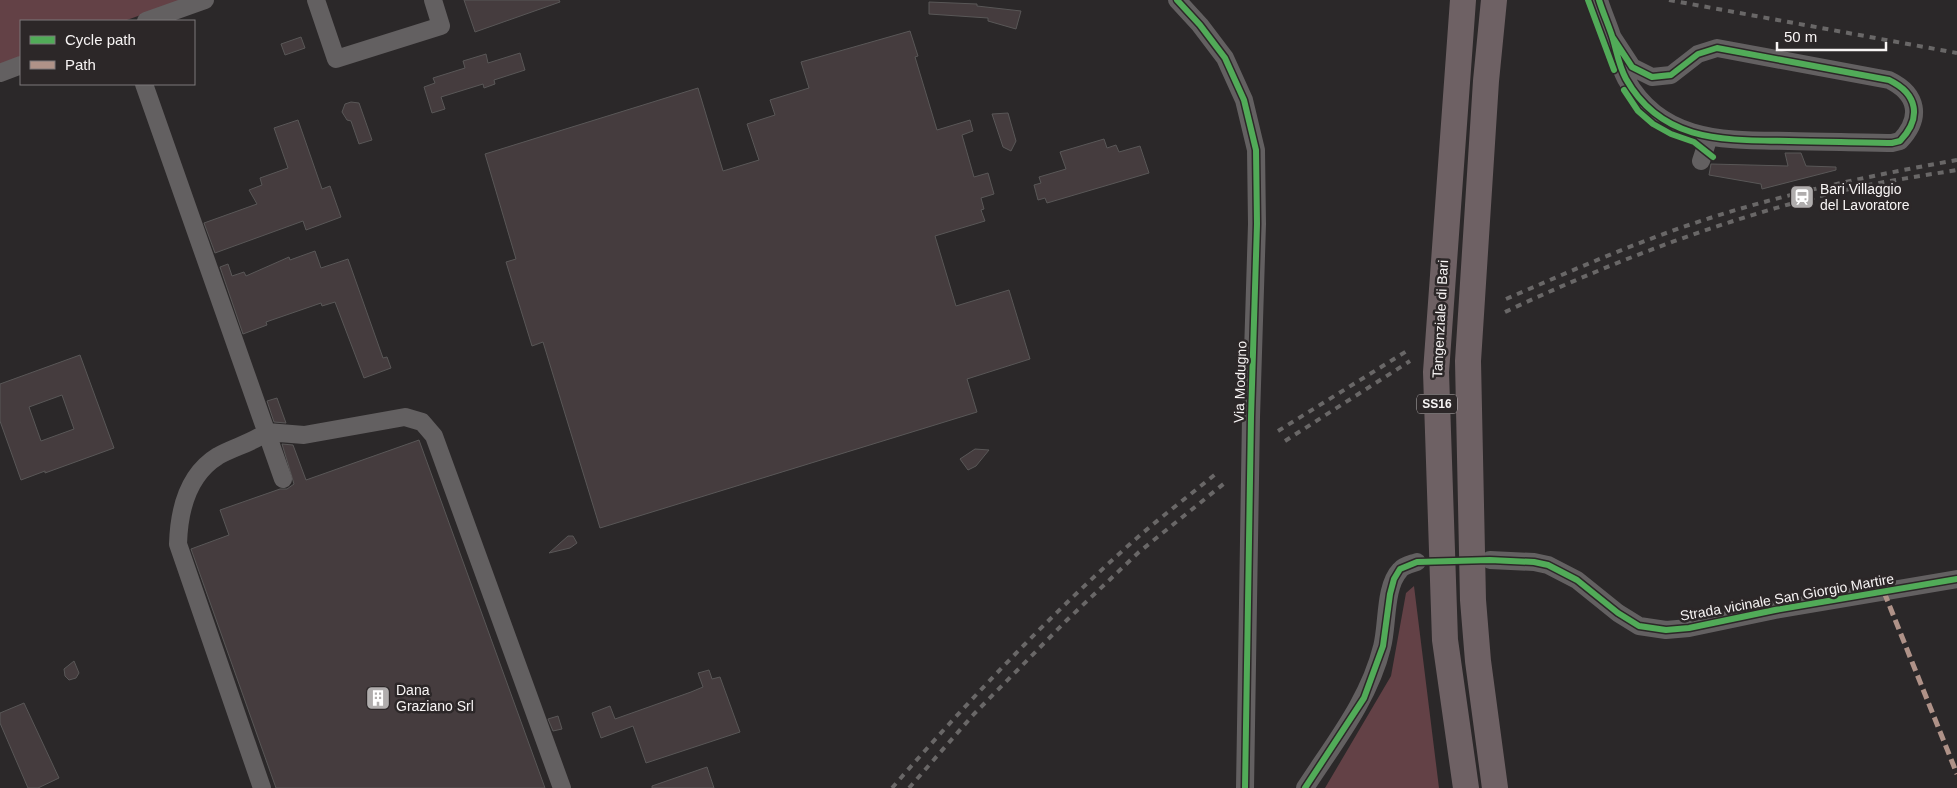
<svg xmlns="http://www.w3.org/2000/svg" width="1957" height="788" viewBox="0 0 1957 788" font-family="Helvetica,sans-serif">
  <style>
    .green { fill: #634146 }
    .building { fill: #453c3e; stroke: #595757; fill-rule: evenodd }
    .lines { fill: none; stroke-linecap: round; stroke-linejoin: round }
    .minor { stroke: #636061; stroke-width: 18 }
    .highway { stroke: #6e6164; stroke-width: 26 }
    .rail { stroke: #696767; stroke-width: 4; stroke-dasharray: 6 6; stroke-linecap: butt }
    .quiet { stroke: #af9288; stroke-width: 5; stroke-dasharray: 10 5; stroke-linecap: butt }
    .cycleway-casing { stroke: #2c2728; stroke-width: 9 }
    .cycleway { stroke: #51ab58; stroke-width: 6 }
    .labels { text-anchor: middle; stroke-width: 5; stroke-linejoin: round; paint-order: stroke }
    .shield { fill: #2c2728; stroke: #bab6b7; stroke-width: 1 }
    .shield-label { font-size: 12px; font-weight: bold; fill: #f7f4f4 }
    .poi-label { font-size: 14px; fill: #f7f4f4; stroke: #2c2728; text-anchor: start }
    .street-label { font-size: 14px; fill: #f7f4f4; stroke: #2c2728 }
  </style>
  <rect width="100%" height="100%" fill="#2b2829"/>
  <path class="green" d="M 0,0 L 183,0 L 124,21 L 21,21 L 21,58 L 0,65 Z
    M 1414,586 L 1439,788 L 1325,788 L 1391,676 L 1406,593 Z"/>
  <path class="building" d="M 464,0 L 559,0 L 560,2 L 475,32 Z
    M 929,2 L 977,4 L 977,6 L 1021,11 L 1016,29 L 988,21 L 988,18 L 929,14 Z
    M 910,31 L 918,56 L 915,57 L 937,130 L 970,120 L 973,131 L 962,135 L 974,177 L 988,173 L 994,194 L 981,198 L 984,209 L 981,210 L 985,221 L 935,236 L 956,306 L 1009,290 L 1030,359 L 967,379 L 977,412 L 600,528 L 543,342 L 532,346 L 506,262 L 516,259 L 485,154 L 698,88 L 723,171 L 759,160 L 747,124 L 775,115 L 770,100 L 809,88 L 801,62 Z
    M 301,37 L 305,48 L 285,55 L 281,44 Z
    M 520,53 L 525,70 L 494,80 L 495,84 L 484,88 L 483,84 L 441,97 L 445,109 L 432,113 L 424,87 L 435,83 L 433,78 L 465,68 L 463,61 L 486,54 L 488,63 Z
    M 351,102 L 359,103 L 372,140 L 359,144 L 351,121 L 347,120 L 342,112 L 345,104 Z
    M 1008,113 L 1016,141 L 1011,151 L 1003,147 L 992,114 Z
    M 298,120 L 322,189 L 330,186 L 341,217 L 306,230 L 303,221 L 215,253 L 204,223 L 257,204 L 249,190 L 262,185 L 260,178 L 288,168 L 274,128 Z
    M 1104,139 L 1107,148 L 1116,145 L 1119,152 L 1140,146 L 1149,173 L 1047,203 L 1045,198 L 1038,200 L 1034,185 L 1041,183 L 1039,177 L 1066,169 L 1060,152 Z
    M 1785,153 L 1801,153 L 1806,166 L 1836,167 L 1836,170 L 1762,189 L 1761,184 L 1709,175 L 1711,164 L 1788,166 Z
    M 315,251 L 321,268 L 348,259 L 383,358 L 387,357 L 391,368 L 364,378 L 335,302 L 322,306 L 321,303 L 266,322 L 267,325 L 243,334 L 220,267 L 228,264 L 232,276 L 244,272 L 246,276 L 289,257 L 290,260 Z
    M 80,355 L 114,448 L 45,473 L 45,471 L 21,480 L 0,421 L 0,384 ZM 62,395 L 74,429 L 41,441 L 29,407 Z
    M 277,398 L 286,423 L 274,422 L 267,401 Z
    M 419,440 L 545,788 L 276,788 L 191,549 L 229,535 L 220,510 L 280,489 L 287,489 L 294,484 L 282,444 L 293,445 L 306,480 Z
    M 975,449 L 989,450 L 976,466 L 968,470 L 960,459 Z
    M 568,536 L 573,536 L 577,543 L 570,548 L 549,553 Z
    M 74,661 L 79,673 L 76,678 L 69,680 L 65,676 L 64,669 Z
    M 709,670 L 712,679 L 720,677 L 740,732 L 646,763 L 633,726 L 601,738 L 592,713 L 610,706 L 615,719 L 691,692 L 703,687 L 698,673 Z
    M 24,703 L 59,778 L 38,788 L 28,788 L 0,723 L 0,713 Z
    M 558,716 L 562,729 L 553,731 L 548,719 Z
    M 707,767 L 714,788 L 652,788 L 652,786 Z"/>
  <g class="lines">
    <path class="minor" d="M 316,0 L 336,59 L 441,26 L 433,0
      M 1177,0 L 1200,25 L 1225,58 L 1244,100 L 1256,150 L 1257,224 L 1251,417 L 1245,788
      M 1599,0 C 1603,13 1609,26 1613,39 C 1617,53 1619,66 1626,79 C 1662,143 1725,140 1789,141 C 1824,142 1858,142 1892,143 L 1900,141 C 1922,118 1918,94 1889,80 L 1717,48 L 1698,54 L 1671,75 L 1652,77 L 1632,67 L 1613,38
      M 146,21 L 205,0
      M 0,73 L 21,65
      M 144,84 L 283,479
      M 1701,161 L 1709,137
      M 1490,560 L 1534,562 L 1548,565 L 1577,580 L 1618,613 L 1639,626 L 1666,630 L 1689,628 L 1775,610 L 1957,579
      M 262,788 L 178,544 C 179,510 187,475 218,456 C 234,447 252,443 267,432 L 304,435 L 405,417 L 422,422 L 434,436 L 562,788
      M 1305,788 C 1334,743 1369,700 1382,647 C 1388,625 1384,587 1400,570 C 1404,565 1412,564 1417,562"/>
    <path class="highway" d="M 1463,0 L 1436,372 L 1445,640 L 1466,788
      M 1494,0 L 1486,81 L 1468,361 L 1473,600 L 1478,661 L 1495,788"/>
    <path class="rail" d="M 1669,0 L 1957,53
      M 1506,299 C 1573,270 1641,240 1710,218 C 1791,192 1874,175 1957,160
      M 1505,312 C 1620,258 1739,213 1863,186 C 1894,180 1926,175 1957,170
      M 1278,431 L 1410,349
      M 1285,441 L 1410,361
      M 892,788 C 967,702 1045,620 1130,544 C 1158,519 1189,496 1218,472
      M 909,788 L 974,714 L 1067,620 L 1139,552 L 1226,482"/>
    <path class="quiet" d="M 1884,592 L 1957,774"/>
    <defs>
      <path id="cycleway" d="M 1177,0 L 1200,25 L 1225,58 L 1244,100 L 1256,150 L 1257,224 L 1251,417 L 1245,788
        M 1588,0 L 1614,70
        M 1599,0 C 1603,13 1609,26 1613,39 C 1617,53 1619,66 1626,79 C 1662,143 1725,140 1789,141 C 1824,142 1858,142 1892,143 L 1900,141 C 1922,118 1918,94 1889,80 L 1717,48 L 1698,54 L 1671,75 L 1652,77 L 1632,67 L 1613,38
        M 1624,90 L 1638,111 L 1653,124 L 1671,134 L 1694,142 L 1713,157
        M 1305,788 L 1364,698 L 1383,646 L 1390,594 L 1394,579 L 1400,569 L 1417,562 L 1490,560 L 1534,562 L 1548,565 L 1577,580 L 1618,613 L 1639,626 L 1666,630 L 1689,628 L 1775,610 L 1957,579"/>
    </defs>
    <use href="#cycleway" class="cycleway-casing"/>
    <use href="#cycleway" class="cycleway"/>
  </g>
  <defs>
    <symbol id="station-square" viewBox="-11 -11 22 22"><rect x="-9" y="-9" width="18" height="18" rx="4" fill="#b0adad" stroke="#2c2728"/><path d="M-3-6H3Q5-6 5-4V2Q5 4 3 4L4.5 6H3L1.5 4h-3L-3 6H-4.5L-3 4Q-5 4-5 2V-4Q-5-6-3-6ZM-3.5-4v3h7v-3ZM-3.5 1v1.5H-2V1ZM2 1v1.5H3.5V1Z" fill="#fff"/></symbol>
    <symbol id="building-square" viewBox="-11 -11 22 22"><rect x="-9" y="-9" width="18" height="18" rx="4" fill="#b0adad" stroke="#2c2728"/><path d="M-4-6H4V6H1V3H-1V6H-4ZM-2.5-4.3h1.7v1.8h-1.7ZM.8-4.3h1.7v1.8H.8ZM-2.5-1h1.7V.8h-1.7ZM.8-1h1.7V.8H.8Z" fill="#fff"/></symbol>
  </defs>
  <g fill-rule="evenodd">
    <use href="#station-square" x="1788" y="183" width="28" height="28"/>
    <use href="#building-square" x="364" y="684" width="28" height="28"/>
  </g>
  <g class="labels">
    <rect class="shield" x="1417" y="394.5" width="40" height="19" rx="4"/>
    <g class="shield-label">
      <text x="1437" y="408">SS16</text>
    </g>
    <g class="poi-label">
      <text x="1820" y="194">Bari Villaggio<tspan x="1820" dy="16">del Lavoratore</tspan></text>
      <text x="396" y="695">Dana<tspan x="396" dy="16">Graziano Srl</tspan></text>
    </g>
    <g class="street-label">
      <text transform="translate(1440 319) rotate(-87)" y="5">Tangenziale di Bari</text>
      <text transform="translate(1240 382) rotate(-88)" y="5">Via Modugno</text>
      <text transform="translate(1787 597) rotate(-10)" y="5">Strada vicinale San Giorgio Martire</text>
    </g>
  </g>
  <rect x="20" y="20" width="175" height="65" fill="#2c2728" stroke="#7d797a"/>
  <rect x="30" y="36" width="25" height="8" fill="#51ab58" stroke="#7d797a"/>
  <text x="65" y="45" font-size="15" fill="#f7f4f4">Cycle path</text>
  <rect x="30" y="61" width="25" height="8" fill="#af9288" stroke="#7d797a"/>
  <text x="65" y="70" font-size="15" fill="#f7f4f4">Path</text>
  <path d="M1777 42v8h109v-8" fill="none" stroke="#f7f4f4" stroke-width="2.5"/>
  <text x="1784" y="42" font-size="15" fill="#f7f4f4" stroke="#2c2728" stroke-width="4" paint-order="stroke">50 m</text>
</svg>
